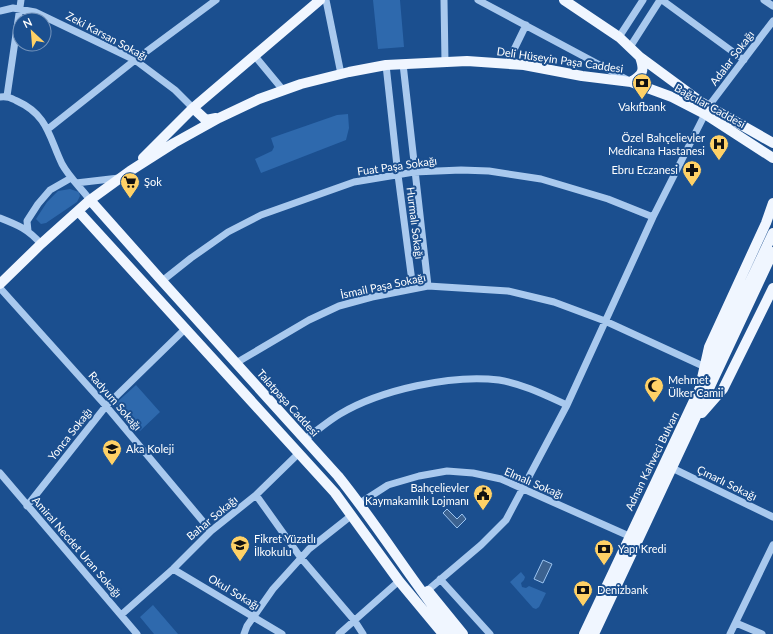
<svg xmlns="http://www.w3.org/2000/svg" width="773" height="634" viewBox="0 0 773 634" font-family="Lato,sans-serif">
  <style>
    .green { fill: #2e69ad }
    .water { fill: #3c6290; stroke: #9cc4f0 }
    .lines { fill: none; stroke-linecap: round; stroke-linejoin: round }
    .minor { stroke: #a9c9ee; stroke-width: 7 }
    .major { stroke: #f0f6ff; stroke-width: 10 }
    .labels { text-anchor: middle; stroke-width: 4; stroke-linejoin: round; paint-order: stroke }
    .street-label { font-size: 11px; fill: #fff; stroke: #1b4f8f }
    .poi-label { font-size: 11px; fill: #fff; stroke: #1b4f8f; text-anchor: start }
  </style>
  <rect width="100%" height="100%" fill="#1b4f8f"/>
  <path class="green" d="M 373,0 L 400,0 L 404,47 L 378,49 Z
    M 348,114 L 349,128 L 346,140 L 261,173 L 255,159 L 272,151 L 274,147 L 271,138 L 337,115 Z
    M 70,189 L 79,192 L 80,196 L 77,202 L 46,223 L 41,224 L 36,219 L 47,202 L 58,191 Z
    M 136,385 L 160,412 L 140,431 L 115,404 Z
    M 521,572 L 525,577 L 524,580 L 521,583 L 522,587 L 526,588 L 529,586 L 546,593 L 539,607 L 536,609 L 533,608 L 510,582 Z
    M 153,605 L 178,634 L 154,634 L 140,617 Z"/>
  <path class="water" d="M 447,509 L 457,519 L 462,514 L 466,519 L 457,528 L 443,513 Z
    M 543,560 L 552,564 L 543,583 L 534,579 Z"/>
  <g class="lines">
    <path class="minor" d="M 326,0 L 341,74
      M 444,0 L 445,62
      M 478,0 L 626,79
      M 662,0 L 744,60
      M 764,0 L 773,6
      M 0,11 L 13,8 L 35,12 L 135,60 L 175,90 L 193,108
      M 619,37 L 643,0
      M 630,47 L 660,0
      M 254,55 L 283,90
      M 403,64 L 428,286
      M 507,64 L 526,25
      M 386,65 L 398,175 L 413,289
      M 7,96 L 21,0
      M 0,97 C 7,96 11,98 17,101 C 48,115 49,137 62,164 C 69,177 81,188 90,200
      M 708,107 L 773,21
      M 48,129 L 135,60 L 216,0
      M 76,183 L 119,178
      M 0,218 C 18,225 28,229 41,244
      M 28,231 L 27,221 L 38,204 L 50,190 L 71,178
      M 162,281 L 191,258 L 228,232 L 261,215 L 354,182 L 414,172 L 461,170 L 489,171 L 541,179 L 608,199 L 653,217
      M 0,288 L 106,406 L 211,531
      M 236,363 L 309,320 L 339,306 L 372,297 L 428,286 L 508,291 L 554,302 L 605,321 L 703,366
      M 305,439 C 317,431 328,421 340,414 C 380,390 452,374 499,380 C 523,384 545,395 567,405
      M 672,468 L 773,517
      M 0,473 L 137,634
      M 256,495 L 301,558 L 354,620 L 363,634
      M 360,503 L 388,485 L 419,476 L 447,471 L 473,473 L 501,479 L 629,536
      M 27,506 L 106,406 L 186,328
      M 173,569 L 282,634
      M 440,579 L 490,634
      M 428,590 L 481,545 L 506,520 L 567,405 L 653,217 L 705,114
      M 121,615 L 173,569 L 211,531 L 256,495 L 299,453
      M 736,623 L 762,634
      M 244,634 L 247,626 L 273,589 L 301,558 L 309,549 L 352,515
      M 339,634 L 399,581
      M 730,634 L 773,545"/>
    <path class="major" d="M 564,0 L 619,37 L 640,57 L 701,102 L 773,143
      M 631,82 C 643,74 645,71 640,57
      M 193,108 L 206,120 L 216,118
      M 143,158 L 193,108 L 320,0
      M 90,200 L 162,281 L 338,476 C 379,527 413,583 454,634
      M 79,212 L 335,493 L 399,581 L 443,634
      M 0,284 L 41,244 L 90,200 L 130,171 L 174,143 L 219,118 L 259,99 L 301,84 L 349,72 L 386,65 L 467,61 L 524,65 L 582,76 L 631,82 L 672,97 L 705,114 L 773,158
      M 702,378 L 709,347 L 766,223 L 773,203
      M 702,413 L 723,389 L 773,288
      M 428,591 L 463,634
      M 584,634 C 646,500 711,367 773,233
      M 594,634 L 773,252"/>
  </g>
  <defs>
    <symbol id="bank-pin" viewBox="-11 -11 22 30"><path d="M0 17L-7.5 6A9.5 9.5 0 1 1 7.5 6Z" fill="#ffd166" stroke="#1b4f8f"/><path d="M-6-4H6V4H-6ZM0-2.3a2.3 2.3 0 1 0 0 4.6a2.3 2.3 0 1 0 0-4.6Z" fill="#111"/></symbol>
    <symbol id="hospital-pin" viewBox="-11 -11 22 30"><path d="M0 17L-7.5 6A9.5 9.5 0 1 1 7.5 6Z" fill="#ffd166" stroke="#1b4f8f"/><path d="M-5-5h3v3.5h4V-5h3V5h-3V1.5h-4V5h-3Z" fill="#111"/></symbol>
    <symbol id="pharmacy-pin" viewBox="-11 -11 22 30"><path d="M0 17L-7.5 6A9.5 9.5 0 1 1 7.5 6Z" fill="#ffd166" stroke="#1b4f8f"/><path d="M-2-6h4v4h4v4h-4v4h-4v-4h-4v-4h4Z" fill="#111"/></symbol>
    <symbol id="supermarket-pin" viewBox="-11 -11 22 30"><path d="M0 17L-7.5 6A9.5 9.5 0 1 1 7.5 6Z" fill="#ffd166" stroke="#1b4f8f"/><path d="M-6-5.5h2.5l.6 2H6L4.5 2H-2.5L-4.4-4H-6ZM-1.5 3.2a1.3 1.3 0 1 0 .1 0ZM3 3.2a1.3 1.3 0 1 0 .1 0Z" fill="#111"/></symbol>
    <symbol id="mosque-pin" viewBox="-11 -11 22 30"><path d="M0 17L-7.5 6A9.5 9.5 0 1 1 7.5 6Z" fill="#ffd166" stroke="#1b4f8f"/><path d="M3.5-4.9A6 6 0 1 0 3.5 4.9A5 5 0 1 1 3.5-4.9Z" fill="#111"/></symbol>
    <symbol id="university-pin" viewBox="-11 -11 22 30"><path d="M0 17L-7.5 6A9.5 9.5 0 1 1 7.5 6Z" fill="#ffd166" stroke="#1b4f8f"/><path d="M0-5L7-2L0 1L-7-2ZM-4 1L0 2.5L4 1V4Q0 6-4 4Z" fill="#111"/></symbol>
    <symbol id="civic-pin" viewBox="-11 -11 22 30"><path d="M0 17L-7.5 6A9.5 9.5 0 1 1 7.5 6Z" fill="#ffd166" stroke="#1b4f8f"/><path d="M-.6-6.5H3V-4.5H.6V-3L4-1V1h2V6H-6V1h2V-1L-.6-3ZM-1.2 2.5V6h2.4V2.5Z" fill="#111"/></symbol>
    <symbol id="school-pin" viewBox="-11 -11 22 30"><path d="M0 17L-7.5 6A9.5 9.5 0 1 1 7.5 6Z" fill="#ffd166" stroke="#1b4f8f"/><path d="M0-5L7-2L0 1L-7-2ZM-4 1L0 2.5L4 1V4Q0 6-4 4Z" fill="#111"/></symbol>
  </defs>
  <g fill-rule="evenodd">
    <use href="#bank-pin" x="631" y="72" width="22" height="30"/>
    <use href="#hospital-pin" x="708" y="133" width="22" height="30"/>
    <use href="#pharmacy-pin" x="681" y="159" width="22" height="30"/>
    <use href="#supermarket-pin" x="119" y="171" width="22" height="30"/>
    <use href="#mosque-pin" x="643" y="375" width="22" height="30"/>
    <use href="#university-pin" x="101" y="438" width="22" height="30"/>
    <use href="#civic-pin" x="472" y="483" width="22" height="30"/>
    <use href="#school-pin" x="229" y="534" width="22" height="30"/>
    <use href="#bank-pin" x="593" y="538" width="22" height="30"/>
    <use href="#bank-pin" x="572" y="579" width="22" height="30"/>
  </g>
  <g class="labels">
    <g class="street-label">
      <text transform="translate(107 36) rotate(28)" y="4">Zeki Karsan Sokağı</text>
      <text transform="translate(732 58) rotate(-53)" y="4">Adalar Sokağı</text>
      <text transform="translate(560 60) rotate(8)" y="4">Deli Hüseyin Paşa Caddesi</text>
      <text transform="translate(710 106) rotate(29)" y="4">Bağcılar Caddesi</text>
      <text transform="translate(397 166) rotate(-8)" y="4">Fuat Paşa Sokağı</text>
      <text transform="translate(415 223) rotate(83)" y="4">Hurmalı Sokağı</text>
      <text transform="translate(383 286) rotate(-12)" y="4">İsmail Paşa Sokağı</text>
      <text transform="translate(115 401) rotate(49)" y="4">Radyum Sokağı</text>
      <text transform="translate(288 403) rotate(48)" y="4">Talatpaşa Caddesi</text>
      <text transform="translate(70 434) rotate(-52)" y="4">Yonca Sokağı</text>
      <text transform="translate(652 461) rotate(-64)" y="4">Adnan Kahveci Bulvarı</text>
      <text transform="translate(534 483) rotate(23)" y="4">Elmalı Sokağı</text>
      <text transform="translate(727 483) rotate(26)" y="4">Çınarlı Sokağı</text>
      <text transform="translate(212 518) rotate(-40)" y="4">Bahar Sokağı</text>
      <text transform="translate(77 547) rotate(49)" y="4">Amiral Necdet Uran Sokağı</text>
      <text transform="translate(234 592) rotate(31)" y="4">Okul Sokağı</text>
    </g>
    <g class="poi-label">
      <text x="642" y="111" text-anchor="middle">Vakıfbank</text>
      <text x="705" y="142" text-anchor="end">Özel Bahçelievler<tspan x="705" dy="13">Medicana Hastanesi</tspan></text>
      <text x="678" y="174" text-anchor="end">Ebru Eczanesi</text>
      <text x="144" y="186">Şok</text>
      <text x="668" y="384">Mehmet<tspan x="668" dy="13">Ülker Camii</tspan></text>
      <text x="126" y="453">Aka Koleji</text>
      <text x="469" y="492" text-anchor="end">Bahçelievler<tspan x="469" dy="13">Kaymakamlık Lojmanı</tspan></text>
      <text x="254" y="543">Fikret Yüzatlı<tspan x="254" dy="13">İlkokulu</tspan></text>
      <text x="618" y="553">Yapı Kredi</text>
      <text x="597" y="594">Denizbank</text>
    </g>
  </g>
  <g transform="translate(32 32) rotate(334)"><circle r="19" fill="#1b4f8f" stroke="#7695bc"/>
  <path d="M0-3L7 15L0 10L-7 15Z" fill="#ffd166"/>
  <text y="-6" font-size="11" font-weight="bold" text-anchor="middle" fill="#ffffff">N</text>
  </g>
</svg>
